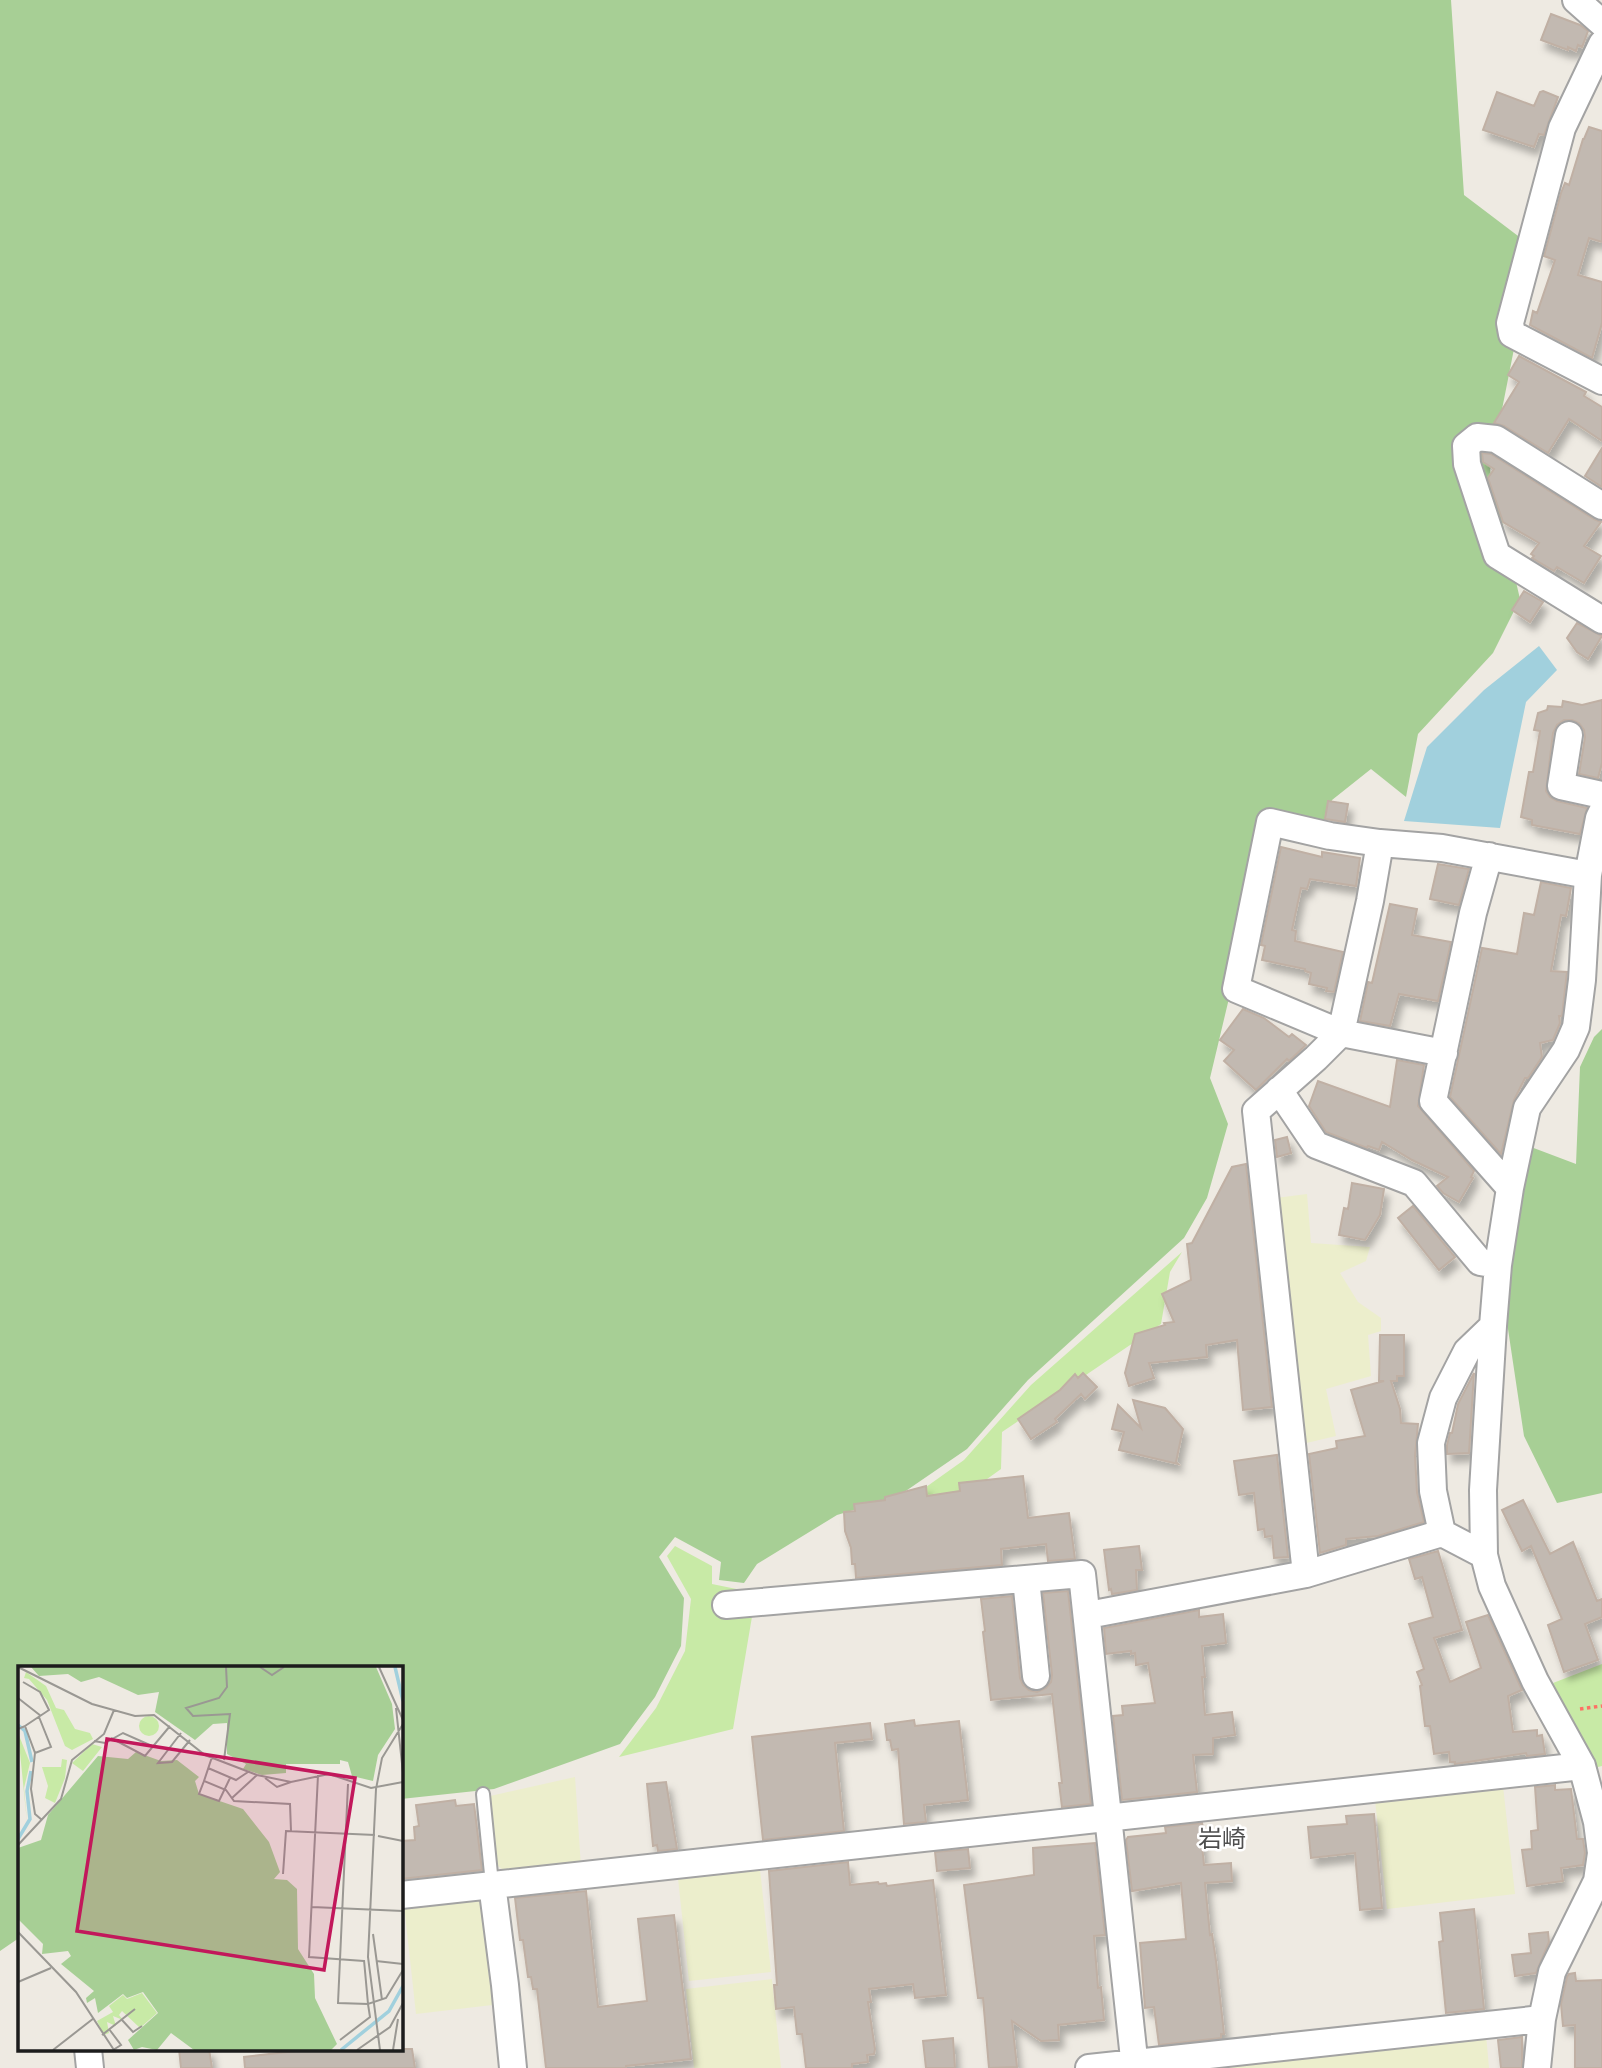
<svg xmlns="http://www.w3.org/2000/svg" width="1602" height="2068" viewBox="0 0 1602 2068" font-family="'Titillium Web','Noto Sans JP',sans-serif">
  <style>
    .farmland { fill: #eceecc }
    .grass { fill: #c8eaa6 }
    .forest { fill: #a7cf95 }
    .water { fill: #a1d0dd }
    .building { fill: #c2b9b1; stroke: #c0b0a4; stroke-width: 2; filter: url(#shadow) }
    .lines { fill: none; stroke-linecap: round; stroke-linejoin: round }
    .lane-casing { stroke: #a3a3a3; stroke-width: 16 }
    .street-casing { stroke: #a3a3a3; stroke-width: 30 }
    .path { stroke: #fd7264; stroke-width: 3.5; stroke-dasharray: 3.5 3.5; stroke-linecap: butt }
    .lane { stroke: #fff; stroke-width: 12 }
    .street { stroke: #fff; stroke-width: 26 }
    .labels { text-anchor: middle; stroke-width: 5; stroke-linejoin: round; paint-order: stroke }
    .quarter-label { font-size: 24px; fill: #4f4f4f; stroke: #fff }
    .inset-river { fill: none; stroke: #a1d0dd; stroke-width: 3.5 }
    .inset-road { fill: none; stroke: #9a9893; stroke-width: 2 }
    .view { fill: #c2185b; fill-opacity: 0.15; stroke: #c2185b; stroke-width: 3.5 }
    .inset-edge { fill: none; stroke: #1c1c1c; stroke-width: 3.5 }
  </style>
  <defs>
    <filter id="shadow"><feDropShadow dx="4.5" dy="8" stdDeviation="3.5" flood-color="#0004"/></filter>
  </defs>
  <rect width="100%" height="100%" fill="#eeeae2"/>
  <path class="farmland" d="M 1307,1194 L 1311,1243 L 1370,1247 L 1366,1261 L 1340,1273 L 1358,1302 L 1381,1318 L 1381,1331 L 1368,1335 L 1371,1376 L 1326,1389 L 1336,1436 L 1298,1445 L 1269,1199 Z
    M 575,1777 L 581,1867 L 510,1875 L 494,1863 L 486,1797 Z
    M 1503,1786 L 1515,1894 L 1387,1909 L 1375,1800 Z
    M 759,1860 L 771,1972 L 689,1981 L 677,1869 Z
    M 483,1895 L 501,2004 L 416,2014 L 404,1905 Z
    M 772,1979 L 781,2068 L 694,2068 L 686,1989 Z
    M 1486,2034 L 1489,2068 L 1228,2068 L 1228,2063 Z"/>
  <path class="grass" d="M 1182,1252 L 1170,1272 L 1161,1324 L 1002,1432 L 1001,1469 L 969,1492 L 912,1497 L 964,1460 L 1031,1385 Z
    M 675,1546 L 712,1566 L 712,1584 L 756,1593 L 733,1729 L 619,1757 L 656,1708 L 685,1651 L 691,1599 L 667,1556 Z
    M 1602,1664 L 1602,1766 L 1594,1768 L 1553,1683 Z"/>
  <path class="forest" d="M 0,0 L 1451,0 L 1464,195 L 1534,248 L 1490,470 L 1520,599 L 1493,653 L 1418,734 L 1406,797 L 1371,769 L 1332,800 L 1324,826 L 1272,818 L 1210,1078 L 1228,1124 L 1207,1198 L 1184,1238 L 1028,1380 L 967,1449 L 897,1497 L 837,1515 L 757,1564 L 744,1583 L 719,1580 L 721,1562 L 675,1537 L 659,1557 L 684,1598 L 681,1646 L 655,1697 L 620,1744 L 494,1789 L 401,1799 L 401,1667 L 19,1667 L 19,1938 L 0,1951 Z
    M 1602,1029 L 1602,1493 L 1557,1503 L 1524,1436 L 1505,1309 L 1531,1147 L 1576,1164 L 1580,1067 L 1594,1037 Z"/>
  <path class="water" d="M 1539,646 L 1557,670 L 1526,702 L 1500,828 L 1404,821 L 1427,747 L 1484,690 Z"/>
  <path class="building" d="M 1551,14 L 1580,25 L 1588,31 L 1582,47 L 1578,45 L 1576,51 L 1568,47 L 1568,50 L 1541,40 Z
    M 1543,91 L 1558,97 L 1544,135 L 1539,134 L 1534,147 L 1483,130 L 1497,92 L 1534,106 L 1540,92 Z
    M 1589,127 L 1602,131 L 1602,242 L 1589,238 L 1578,275 L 1602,282 L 1602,323 L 1592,358 L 1530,325 L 1533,311 L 1537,313 L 1555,260 L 1544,256 L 1561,193 L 1565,183 L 1569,185 L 1583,139 L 1584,139 Z
    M 1519,356 L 1586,392 L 1584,396 L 1602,407 L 1602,441 L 1569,419 L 1548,453 L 1504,426 L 1494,423 L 1519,382 L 1508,375 Z
    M 1602,448 L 1602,487 L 1585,476 Z
    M 1482,453 L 1491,454 L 1594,519 L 1601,522 L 1584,546 L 1601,556 L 1584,583 L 1557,567 L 1554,571 L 1532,558 L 1534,556 L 1531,554 L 1539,543 L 1503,522 L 1488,478 L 1494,469 L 1483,462 Z
    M 1524,591 L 1543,602 L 1530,622 L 1512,610 Z
    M 1577,623 L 1602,636 L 1588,659 L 1577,652 L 1567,638 Z
    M 1602,700 L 1602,763 L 1598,778 L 1579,774 L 1585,737 L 1584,730 L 1579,723 L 1572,720 L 1564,720 L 1557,725 L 1553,733 L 1546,791 L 1550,797 L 1557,801 L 1587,808 L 1580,834 L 1532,825 L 1532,820 L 1521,817 L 1529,772 L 1533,772 L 1540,731 L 1534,730 L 1538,713 L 1547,710 L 1548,706 L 1562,707 L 1563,701 L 1582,705 Z
    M 1328,801 L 1348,804 L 1345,822 L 1325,819 Z
    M 1281,847 L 1322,857 L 1322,852 L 1360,858 L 1356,886 L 1310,879 L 1307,889 L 1301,888 L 1292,930 L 1296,931 L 1295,941 L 1343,952 L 1334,992 L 1326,991 L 1327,988 L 1309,984 L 1311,973 L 1305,971 L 1305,969 L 1262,960 L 1265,946 L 1261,945 Z
    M 1438,864 L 1469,869 L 1459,905 L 1430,899 Z
    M 1541,882 L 1571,888 L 1566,916 L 1561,915 L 1551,971 L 1567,972 L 1562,1016 L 1559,1016 L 1560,1023 L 1553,1040 L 1540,1043 L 1542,1057 L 1528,1078 L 1525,1078 L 1514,1100 L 1501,1154 L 1450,1097 L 1482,948 L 1517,954 L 1524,913 L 1534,915 Z
    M 1390,904 L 1417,909 L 1412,935 L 1451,942 L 1438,1001 L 1399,994 L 1390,1026 L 1360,1021 L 1368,982 L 1372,983 Z
    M 1243,1009 L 1264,1018 L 1289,1037 L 1292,1034 L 1306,1045 L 1289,1061 L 1287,1059 L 1256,1090 L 1224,1061 L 1234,1050 L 1220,1040 Z
    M 1397,1060 L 1424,1065 L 1418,1106 L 1474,1171 L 1471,1177 L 1473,1178 L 1459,1202 L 1443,1193 L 1437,1186 L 1448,1177 L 1412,1160 L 1382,1142 L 1379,1150 L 1368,1146 L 1367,1148 L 1326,1132 L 1309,1106 L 1318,1081 L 1390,1107 Z
    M 1287,1137 L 1291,1153 L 1277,1157 L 1275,1140 Z
    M 1246,1164 L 1272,1407 L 1243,1410 L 1237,1340 L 1206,1345 L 1207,1357 L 1149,1363 L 1154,1378 L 1129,1386 L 1125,1373 L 1135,1334 L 1165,1325 L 1164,1323 L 1174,1322 L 1162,1294 L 1191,1280 L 1187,1244 L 1192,1243 L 1232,1167 Z
    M 1352,1183 L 1384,1189 L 1380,1215 L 1365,1240 L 1339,1235 L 1344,1208 L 1348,1209 Z
    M 1413,1206 L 1455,1257 L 1439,1270 L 1398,1218 Z
    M 1380,1335 L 1404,1335 L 1404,1376 L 1397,1376 L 1397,1381 L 1391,1381 L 1400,1409 L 1401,1423 L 1418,1424 L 1415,1456 L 1417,1492 L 1424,1522 L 1378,1536 L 1346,1539 L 1346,1545 L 1320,1553 L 1309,1454 L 1337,1448 L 1336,1441 L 1365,1436 L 1351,1390 L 1384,1381 L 1379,1381 Z
    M 1083,1373 L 1097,1387 L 1085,1399 L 1081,1394 L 1055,1419 L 1057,1422 L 1031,1439 L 1018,1419 L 1060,1390 L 1075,1374 L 1078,1378 Z
    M 1474,1373 L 1469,1453 L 1447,1454 L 1447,1445 L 1450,1433 L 1452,1433 L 1458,1404 Z
    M 1133,1400 L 1165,1408 L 1183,1429 L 1176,1462 L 1178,1464 L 1119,1450 L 1124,1432 L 1112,1429 L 1118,1405 L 1141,1428 Z
    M 1277,1455 L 1288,1557 L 1274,1558 L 1272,1536 L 1265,1537 L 1264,1529 L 1258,1530 L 1254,1493 L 1239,1495 L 1234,1461 Z
    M 1023,1476 L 1028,1518 L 1069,1513 L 1075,1559 L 1048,1561 L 1046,1544 L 1001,1549 L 1002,1565 L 856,1578 L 855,1564 L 852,1564 L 851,1548 L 845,1531 L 844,1512 L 855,1511 L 854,1504 L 885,1500 L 885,1497 L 926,1486 L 927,1496 L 960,1491 L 959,1483 Z
    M 1523,1500 L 1550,1554 L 1573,1542 L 1597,1601 L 1602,1599 L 1602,1617 L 1585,1624 L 1598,1660 L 1564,1672 L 1548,1625 L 1562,1619 L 1531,1546 L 1522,1551 L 1502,1510 Z
    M 1139,1546 L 1142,1570 L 1136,1570 L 1137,1590 L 1112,1594 L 1111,1589 L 1109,1590 L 1104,1550 Z
    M 1438,1551 L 1462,1630 L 1434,1638 L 1450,1682 L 1481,1668 L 1466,1622 L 1488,1615 L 1522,1690 L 1508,1696 L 1513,1732 L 1537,1730 L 1537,1736 L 1542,1735 L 1545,1754 L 1527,1756 L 1526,1753 L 1455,1764 L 1455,1762 L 1450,1762 L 1449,1752 L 1434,1754 L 1430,1726 L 1425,1726 L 1420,1686 L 1422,1685 L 1417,1672 L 1424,1669 L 1409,1624 L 1433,1617 L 1422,1577 L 1415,1579 L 1409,1559 Z
    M 1068,1591 L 1091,1804 L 1062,1807 L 1059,1783 L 1062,1783 L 1052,1694 L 991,1700 L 983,1632 L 985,1631 L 981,1599 L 1012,1596 L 1020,1678 L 1023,1685 L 1029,1690 L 1037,1692 L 1046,1688 L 1051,1682 L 1052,1675 L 1043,1593 Z
    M 1199,1610 L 1199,1617 L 1223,1614 L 1226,1643 L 1202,1646 L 1205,1677 L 1202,1677 L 1205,1715 L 1232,1712 L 1235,1735 L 1213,1738 L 1213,1754 L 1193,1755 L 1197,1792 L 1122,1800 L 1113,1716 L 1123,1715 L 1122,1706 L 1155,1703 L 1148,1663 L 1136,1665 L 1135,1653 L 1131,1654 L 1131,1651 L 1106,1654 L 1104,1628 Z
    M 914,1720 L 915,1726 L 959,1721 L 968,1800 L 924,1805 L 926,1822 L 904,1824 L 898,1749 L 892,1750 L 890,1740 L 887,1740 L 885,1724 Z
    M 870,1723 L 872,1739 L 835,1743 L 844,1831 L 763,1840 L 752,1737 Z
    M 666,1782 L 677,1849 L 658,1851 L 657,1845 L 653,1846 L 647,1784 Z
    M 1555,1785 L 1555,1790 L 1571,1789 L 1577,1839 L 1583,1839 L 1585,1853 L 1583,1865 L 1561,1868 L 1563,1881 L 1527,1886 L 1522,1850 L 1532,1849 L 1531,1831 L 1538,1830 L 1535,1787 Z
    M 455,1800 L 456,1806 L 474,1804 L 482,1870 L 401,1879 L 401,1841 L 415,1840 L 414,1827 L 419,1826 L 416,1805 Z
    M 1374,1814 L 1382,1908 L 1360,1910 L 1355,1853 L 1311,1858 L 1308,1827 L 1347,1824 L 1346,1816 Z
    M 1202,1823 L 1203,1827 L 1200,1827 L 1204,1865 L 1231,1863 L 1232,1881 L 1205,1883 L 1210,1935 L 1212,1934 L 1216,1961 L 1224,2034 L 1221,2034 L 1221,2038 L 1159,2045 L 1154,2007 L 1145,2008 L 1140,1943 L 1186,1939 L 1181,1883 L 1132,1891 L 1126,1840 L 1128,1837 L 1166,1833 L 1165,1827 Z
    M 1095,1843 L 1105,1935 L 1094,1936 L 1098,1988 L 1101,1987 L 1104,2020 L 1058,2025 L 1059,2040 L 1041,2041 L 1012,2021 L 1017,2067 L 989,2068 L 983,1998 L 978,1998 L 964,1885 L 1034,1875 L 1033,1848 Z
    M 968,1849 L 970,1868 L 937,1871 L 935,1852 Z
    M 848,1862 L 850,1885 L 878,1882 L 879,1884 L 886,1883 L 887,1886 L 933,1880 L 946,1995 L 915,1998 L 913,1984 L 869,1989 L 871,2002 L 868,2002 L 875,2049 L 874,2054 L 867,2055 L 868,2062 L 852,2064 L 852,2068 L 806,2068 L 802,2034 L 797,2034 L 794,2007 L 776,2009 L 774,1985 L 777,1985 L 769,1871 Z
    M 586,1891 L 598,2007 L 647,2001 L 638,1919 L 674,1915 L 691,2059 L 626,2066 L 626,2068 L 546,2068 L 537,1989 L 533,1989 L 531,1977 L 528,1977 L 523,1940 L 520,1940 L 515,1898 Z
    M 1474,1909 L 1484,2009 L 1446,2013 L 1439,1942 L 1443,1941 L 1440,1913 Z
    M 1548,1932 L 1549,1942 L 1536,1973 L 1515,1976 L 1512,1955 L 1531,1953 L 1529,1934 Z
    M 1575,1973 L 1576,1981 L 1602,1980 L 1602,2068 L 1575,2068 L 1575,2025 L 1563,2026 L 1561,2004 L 1567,1977 L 1569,1974 Z
    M 1522,2037 L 1522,2068 L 1501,2068 L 1498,2040 Z
    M 953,2038 L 955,2068 L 926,2068 L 923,2041 Z
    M 179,2049 L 209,2049 L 212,2068 L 181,2068 Z
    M 295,2049 L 412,2049 L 415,2068 L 245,2068 L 244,2057 L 295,2051 Z"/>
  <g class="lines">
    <defs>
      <path id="lane" d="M 483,1794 L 492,1884"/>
      <path id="street" d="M 1576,0 L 1602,23
        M 1602,44 L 1562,128 L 1510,323 L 1512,334 L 1602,381
        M 1602,506 L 1496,439 L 1477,437 L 1466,446 L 1467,464 L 1497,555 L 1602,620
        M 1569,735 L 1561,786 L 1602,795
        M 1380,843 L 1330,836 L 1270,822 L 1236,989 L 1341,1033 L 1444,1053
        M 1489,856 L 1473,913 L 1433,1101 L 1510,1188
        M 1279,1090 L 1316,1145 L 1414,1183 L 1480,1262 L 1498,1265
        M 1484,1555 L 1442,1533 L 1433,1491 L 1431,1443 L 1443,1398 L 1467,1351 L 1493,1326
        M 1306,1574 L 1442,1533
        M 1026,1579 L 1036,1676
        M 726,1605 L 1082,1574 L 1135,2068
        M 1088,1615 L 1306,1574 L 1256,1111 L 1316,1058 L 1341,1033 L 1370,901 L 1380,843 L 1442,848 L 1588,875
        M 492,1884 L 505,1985 L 513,2068
        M 401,1895 L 1582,1766
        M 88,2049 L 90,2068
        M 1089,2068 L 1542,2019
        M 1537,2068 L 1542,2019 L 1552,1972 L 1597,1881 L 1601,1853 L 1597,1822 L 1582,1766 L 1535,1681 L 1492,1586 L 1484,1555 L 1483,1490 L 1493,1326 L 1498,1265 L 1510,1188 L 1527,1108 L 1566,1050 L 1576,1027 L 1582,980 L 1588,875 L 1599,818 L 1602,812"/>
    </defs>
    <use href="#lane" class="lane-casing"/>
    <use href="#street" class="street-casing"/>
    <path class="path" d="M 1580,1709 L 1602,1706"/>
    <use href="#lane" class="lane"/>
    <use href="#street" class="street"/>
  </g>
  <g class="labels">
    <g class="quarter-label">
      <text x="1222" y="1847">岩崎</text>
    </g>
  </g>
  <g transform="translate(18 1666)">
    <rect width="385" height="385" fill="#eeeae2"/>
    <path d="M 8,6 L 28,20 L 38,42 L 46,44 L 57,63 L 72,67 L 75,73 L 54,84 L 47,80 L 29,34 L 11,13 L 6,12 ZM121 60a10 10 0 1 1 20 0a10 10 0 1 1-20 0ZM 0,67 L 12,97 L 6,122 L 9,156 ZM 74,78 L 84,81 L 65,105 L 54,97 ZM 44,93 L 49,94 L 47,112 L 37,137 L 27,132 L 30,120 L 24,101 L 43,101 ZM 124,327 L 139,347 L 122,362 L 104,345 L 101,349 L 105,354 L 95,350 L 98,360 L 89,356 L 91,367 L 86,369 L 79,355 L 95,346 L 91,340 L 105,329 L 109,333 Z" fill="#c8eaa6"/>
    <path d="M 13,1 L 358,1 L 374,38 L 377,63 L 360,89 L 355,115 L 334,110 L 330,96 L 322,94 L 322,98 L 268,98 L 268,107 L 244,109 L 225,103 L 228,98 L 209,88 L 209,57 L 195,58 L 177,74 L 137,46 L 141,26 L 120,29 L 81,11 L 63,16 L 50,8 L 21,10 ZM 118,86 L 143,95 L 159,94 L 181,111 L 177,115 L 181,128 L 225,143 L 251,176 L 262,206 L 256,213 L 269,214 L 279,223 L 280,283 L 296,308 L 297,332 L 319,378 L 313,384 L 176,384 L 153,367 L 139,384 L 124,381 L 116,384 L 110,374 L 140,347 L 125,326 L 109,332 L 105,328 L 80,347 L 77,332 L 69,337 L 68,332 L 76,325 L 43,298 L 53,290 L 50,285 L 24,288 L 25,278 L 0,253 L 0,182 L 23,174 L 30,149 L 80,90 L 110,93 Z" fill="#a7cf95"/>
    <path class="inset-river" d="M 377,1 L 385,35M 0,59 L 7,65 L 14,96M 0,173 L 12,153 L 9,125 L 13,105M 323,384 L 371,345 L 385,320"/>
    <path class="inset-road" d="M 0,1 L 74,38 L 117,50 L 136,49 L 187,89 L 239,109 L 273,116 L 311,108 L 353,122 L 385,116M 242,1 L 254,9 L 266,1M 361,1 L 385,54M 5,16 L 22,26 L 31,44 L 7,60M 0,32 L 23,50M 378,42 L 385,107M 0,63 L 7,60 L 17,87 L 13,123 L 17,148 L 24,154M 163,67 L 140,97 L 154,96 L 172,74M 93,72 L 127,90 L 152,60M 76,75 L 87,77 L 105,67 L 134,80M 17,87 L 33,81 L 21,51M 194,91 L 186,115 L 208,124 L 216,135 L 272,138 L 273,165M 206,94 L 212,48 L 175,50 L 168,42 L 201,32 L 209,21 L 208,1M 190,102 L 218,114 L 230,106M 300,109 L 291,291 L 346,295M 247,112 L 259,121 L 273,116M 186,115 L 181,128 L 201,135 L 212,112M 214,132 L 239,109M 360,170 L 385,175M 0,179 L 43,133 L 54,94 L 86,68 L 96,44M 265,208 L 268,165 L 357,169M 294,241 L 385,245M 0,266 L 58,326 L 96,384M 355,268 L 364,334M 346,294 L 350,338 L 368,332 L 385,304M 358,295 L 385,298M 0,316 L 33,302M 104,354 L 115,366 L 124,360M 91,363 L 103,379 L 95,384M 84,369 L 117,343M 322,374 L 352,351 L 350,338 L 320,337 L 330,118M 35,384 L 76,352M 339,384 L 372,361 L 385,337M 362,384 L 350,291 L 358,123 L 364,92 L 385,58M 375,384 L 380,353"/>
    <path class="view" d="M 89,73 L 337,112 L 306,304 L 59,265 Z"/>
    <rect width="385" height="385" class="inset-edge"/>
  </g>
</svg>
